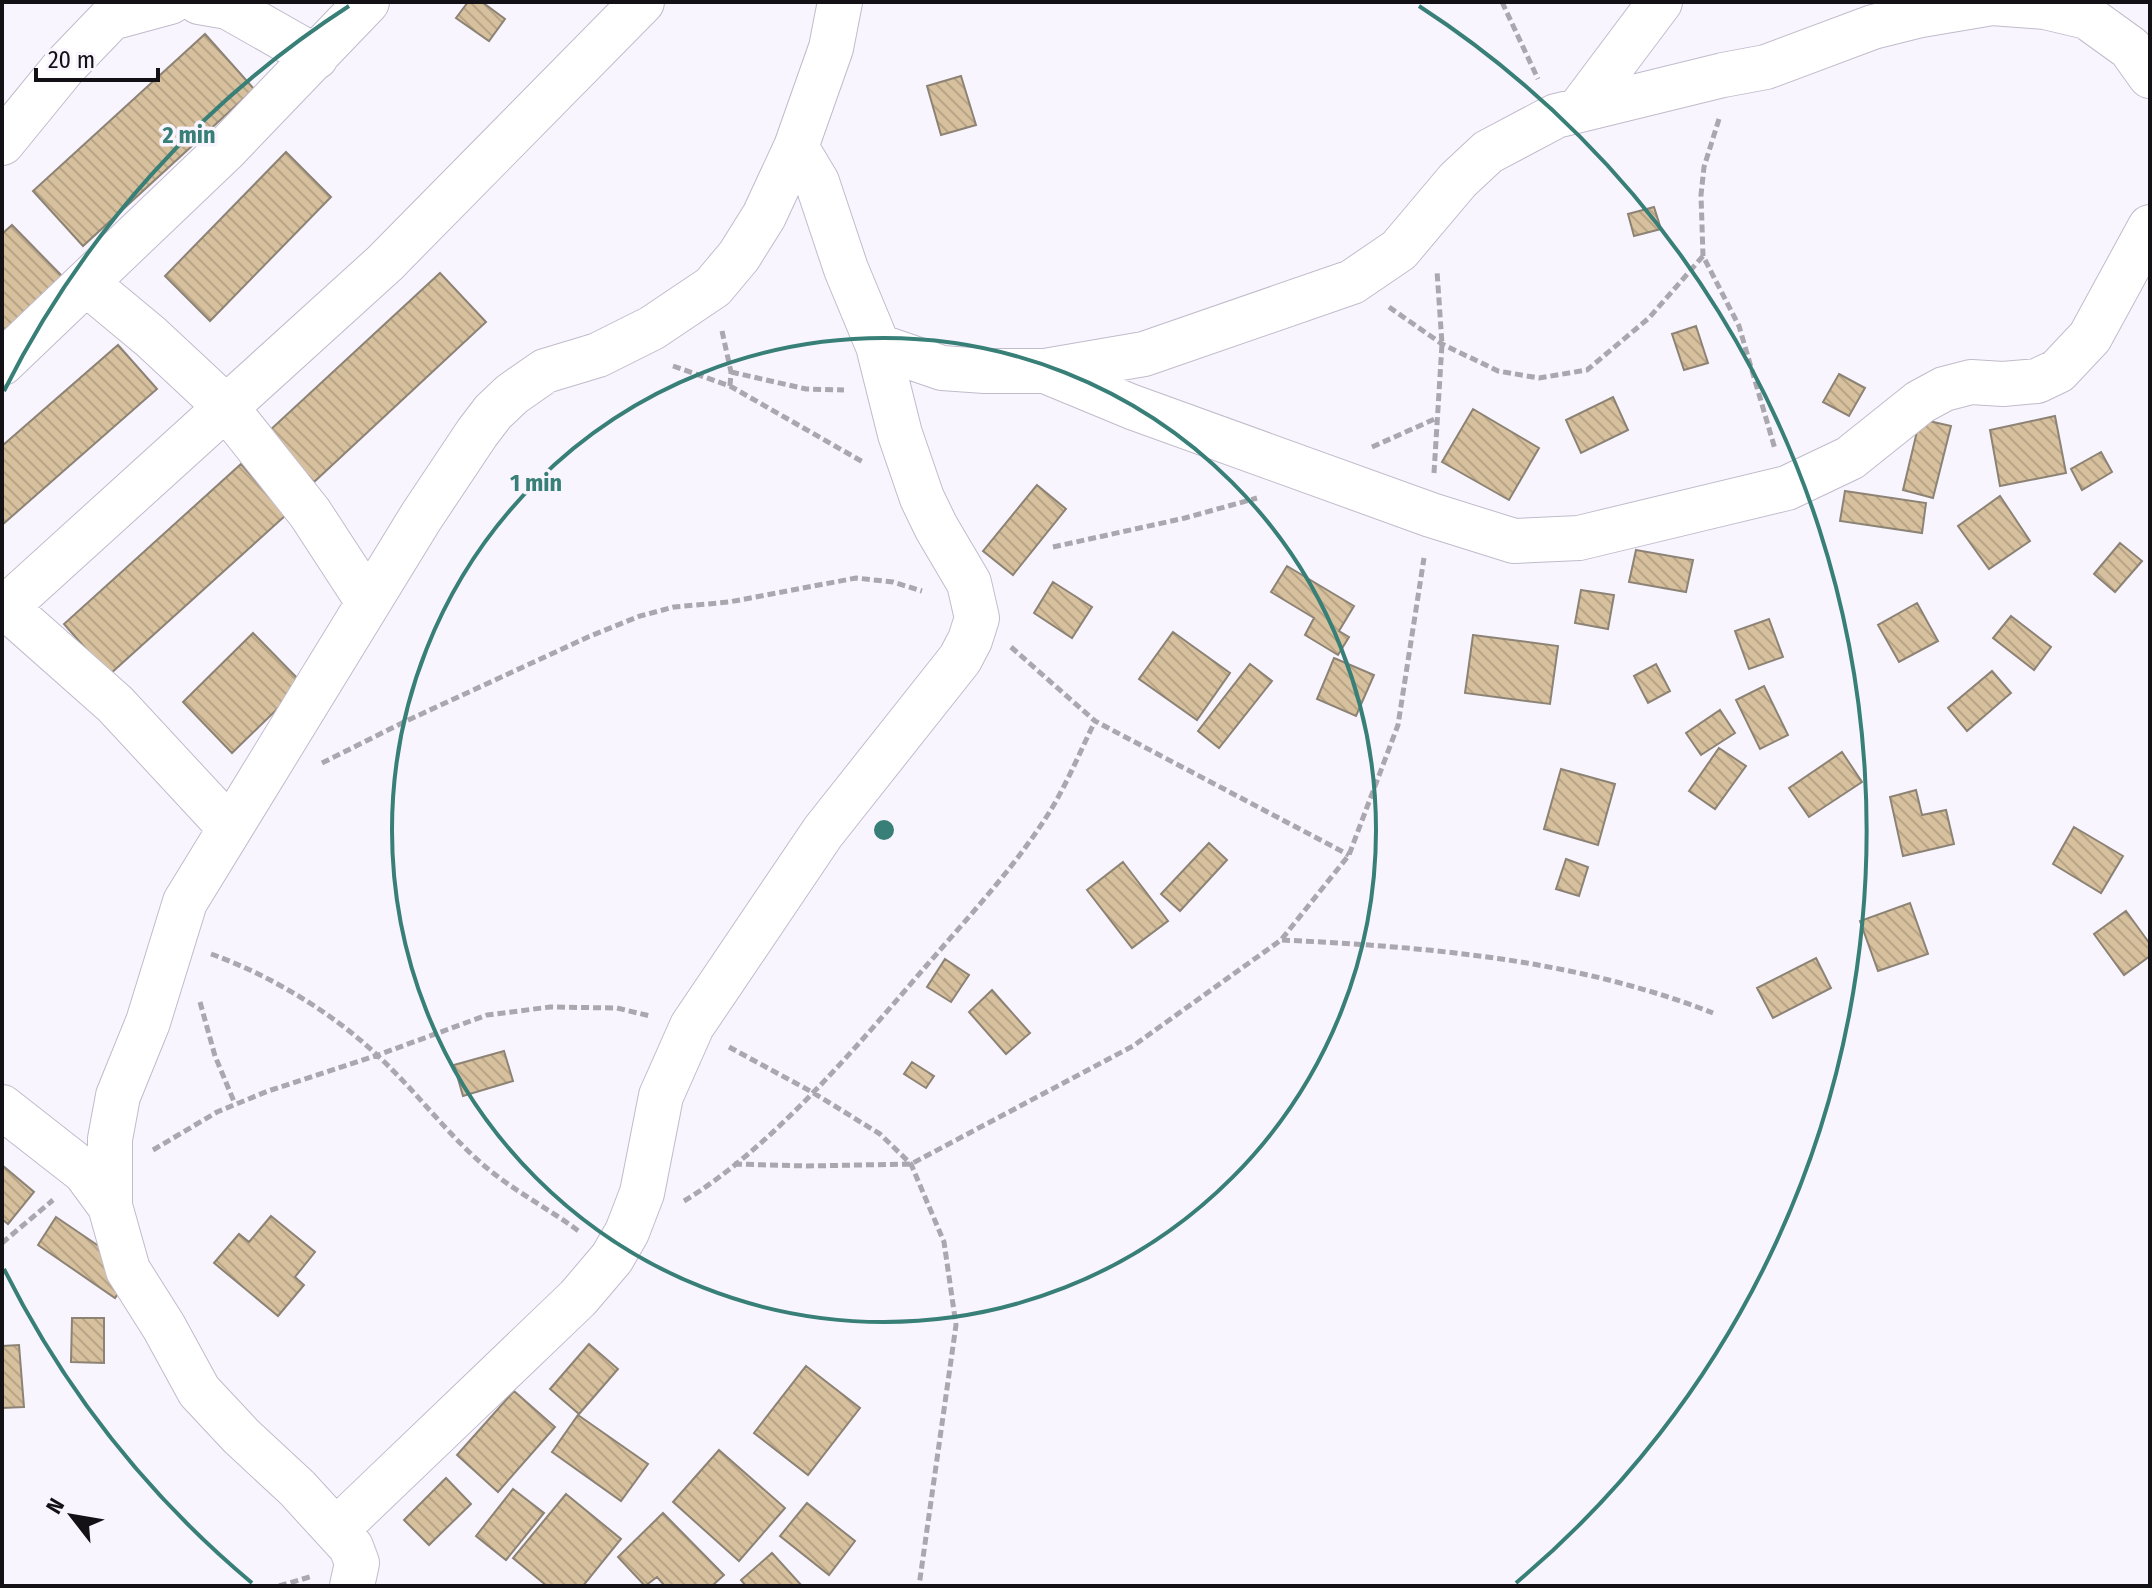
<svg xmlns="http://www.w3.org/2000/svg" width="2152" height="1588" viewBox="0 0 2152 1588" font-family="'Fira Sans Condensed',sans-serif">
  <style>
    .building { fill: url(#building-back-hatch); stroke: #8c8375; stroke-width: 2 }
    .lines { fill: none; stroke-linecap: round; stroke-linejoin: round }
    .minor-casing { stroke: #c1bbcb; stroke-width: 46 }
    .path { stroke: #aaa7af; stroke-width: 5; stroke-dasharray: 8 4; stroke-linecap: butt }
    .minor { stroke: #fff; stroke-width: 44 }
    .ring { fill: none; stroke: #387f77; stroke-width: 4 }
    .centre { fill: #387f77; stroke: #f9f5ff; stroke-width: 4 }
    .ring-label { font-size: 24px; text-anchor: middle; font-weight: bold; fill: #387f77; stroke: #f9f5ff; stroke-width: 7; stroke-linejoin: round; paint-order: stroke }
  </style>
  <defs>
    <pattern id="building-back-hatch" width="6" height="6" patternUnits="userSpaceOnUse" patternTransform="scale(2)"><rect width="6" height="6" fill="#d7c09d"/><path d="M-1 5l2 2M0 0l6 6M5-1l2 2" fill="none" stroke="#b8a486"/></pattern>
  </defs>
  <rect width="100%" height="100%" fill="#f9f5ff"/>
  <path class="building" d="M 468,2 L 482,2 L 505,19 L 489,41 L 456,18 Z
    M 205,34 L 254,89 L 83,246 L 33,191 Z
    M 961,76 L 976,125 L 941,135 L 927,86 Z
    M 286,152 L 331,197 L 210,321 L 165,276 Z
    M 1654,207 L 1661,229 L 1634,236 L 1628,214 Z
    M 12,225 L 62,276 L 2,334 L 2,234 Z
    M 440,273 L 486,322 L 314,482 L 268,432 Z
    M 1696,326 L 1708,363 L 1684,370 L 1672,334 Z
    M 118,345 L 157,389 L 2,525 L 2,446 Z
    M 1839,374 L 1865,388 L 1849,416 L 1823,402 Z
    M 1613,397 L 1628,430 L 1581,453 L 1566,420 Z
    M 1473,409 L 1539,448 L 1509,500 L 1442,462 Z
    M 2055,416 L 2066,473 L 2000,486 L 1990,430 Z
    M 1920,419 L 1951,426 L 1933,498 L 1903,490 Z
    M 2101,452 L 2112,472 L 2082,490 L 2071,469 Z
    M 241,464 L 286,515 L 109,675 L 64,624 Z
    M 1037,485 L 1066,509 L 1013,575 L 983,551 Z
    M 1845,491 L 1926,503 L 1922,533 L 1840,521 Z
    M 2000,496 L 2030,541 L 1989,569 L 1958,526 Z
    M 2120,543 L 2142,561 L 2115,592 L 2094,574 Z
    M 1636,550 L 1693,560 L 1686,592 L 1629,582 Z
    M 1287,566 L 1354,606 L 1339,631 L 1349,637 L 1338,655 L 1305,635 L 1314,618 L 1271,592 Z
    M 1053,582 L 1092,607 L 1072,638 L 1034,613 Z
    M 1581,590 L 1614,595 L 1608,629 L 1575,623 Z
    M 1917,603 L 1938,641 L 1899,662 L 1878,625 Z
    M 2011,616 L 2051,647 L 2034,670 L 1993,638 Z
    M 1769,619 L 1783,657 L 1749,669 L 1735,631 Z
    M 1173,632 L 1230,673 L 1197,720 L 1139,679 Z
    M 253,633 L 303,684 L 232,753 L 183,702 Z
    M 1473,635 L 1558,646 L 1550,704 L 1465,693 Z
    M 1334,658 L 1374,675 L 1356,716 L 1317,699 Z
    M 1250,664 L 1272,681 L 1219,748 L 1198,731 Z
    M 1656,664 L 1670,691 L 1648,703 L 1634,676 Z
    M 1992,671 L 2011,693 L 1967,731 L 1948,708 Z
    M 1764,686 L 1788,735 L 1760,749 L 1736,700 Z
    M 1720,710 L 1735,733 L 1701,755 L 1686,733 Z
    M 1719,748 L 1746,766 L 1715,809 L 1689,791 Z
    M 1842,752 L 1862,782 L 1809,817 L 1789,788 Z
    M 1561,769 L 1615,784 L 1598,845 L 1544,829 Z
    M 1916,790 L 1922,815 L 1946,810 L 1954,844 L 1903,856 L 1890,797 Z
    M 2074,827 L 2123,856 L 2101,893 L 2053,864 Z
    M 1209,843 L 1227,860 L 1180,911 L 1161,894 Z
    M 1566,859 L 1588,867 L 1579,896 L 1556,889 Z
    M 1123,862 L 1168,921 L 1132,948 L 1087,890 Z
    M 1910,903 L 1928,954 L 1878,971 L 1860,921 Z
    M 2126,911 L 2150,944 L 2150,956 L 2124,975 L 2094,934 Z
    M 1816,958 L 1831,988 L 1773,1018 L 1757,988 Z
    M 945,959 L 969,975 L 951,1002 L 927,987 Z
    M 992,990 L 1030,1033 L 1006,1054 L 969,1012 Z
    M 504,1051 L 513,1081 L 463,1096 L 454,1065 Z
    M 912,1062 L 934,1076 L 926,1088 L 904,1074 Z
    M 2,1165 L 34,1192 L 8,1224 L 2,1219 Z
    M 271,1216 L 315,1252 L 295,1277 L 304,1285 L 278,1316 L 214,1263 L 239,1234 L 249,1242 Z
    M 56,1217 L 134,1270 L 115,1298 L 38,1245 Z
    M 72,1318 L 104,1318 L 104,1363 L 71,1362 Z
    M 589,1344 L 618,1369 L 579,1414 L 550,1389 Z
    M 19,1345 L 24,1407 L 2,1408 L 2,1346 Z
    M 806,1366 L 860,1408 L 808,1475 L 754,1433 Z
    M 514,1391 L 555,1427 L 498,1492 L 457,1455 Z
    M 578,1415 L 648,1464 L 621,1501 L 552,1452 Z
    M 719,1450 L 785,1508 L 739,1561 L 673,1502 Z
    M 446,1478 L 471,1504 L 429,1545 L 404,1520 Z
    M 513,1489 L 544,1513 L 506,1560 L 476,1536 Z
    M 566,1494 L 621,1539 L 583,1586 L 547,1586 L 513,1558 Z
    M 807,1503 L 855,1541 L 829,1575 L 780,1536 Z
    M 663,1513 L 724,1575 L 712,1586 L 665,1586 L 657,1577 L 645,1586 L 618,1557 Z
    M 772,1553 L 802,1586 L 746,1586 L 741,1580 Z"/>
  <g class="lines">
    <defs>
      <path id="minor" d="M 199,2 L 228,7 L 316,57
        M 1579,110 L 1660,2
        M 2,143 L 64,67 L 111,18 L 170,2
        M 86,283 L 151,337 L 225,406 L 310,513 L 368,602
        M 878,346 L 942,368 L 985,371 L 1045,371 L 1144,354 L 1352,282 L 1399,250 L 1458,180 L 1488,152 L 1556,116 L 1723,75 L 1766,67 L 1873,27 L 1921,15 L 1992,3 L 2045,7 L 2087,17 L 2130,48 L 2150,76
        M 2,363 L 226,149 L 367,2
        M 1045,371 L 1132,407 L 1431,515 L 1514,541 L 1579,538 L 1787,488 L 1850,458 L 1920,402 L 1944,389 L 1971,382 L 2003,384 L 2037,381 L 2058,371 L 2090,337 L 2150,227
        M 2,604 L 115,704 L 230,828
        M 6,607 L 385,263 L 642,2
        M 2,1107 L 85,1172 L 110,1206
        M 337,1529 L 578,1298 L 612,1258 L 627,1232 L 642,1193 L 661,1096 L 692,1026 L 823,832 L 960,659 L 970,640 L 977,618 L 969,583 L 936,527 L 922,498 L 900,434 L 878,346 L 846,269 L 817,182 L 796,147
        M 352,1586 L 357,1563 L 351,1547 L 297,1488 L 241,1436 L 199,1391 L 164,1327 L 128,1270 L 110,1206 L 110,1139 L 118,1096 L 148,1022 L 185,902 L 421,517 L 477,433 L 493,412 L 512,394 L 545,371 L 598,355 L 652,328 L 713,287 L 739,256 L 764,216 L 796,147 L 831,48 L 840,2"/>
    </defs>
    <use href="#minor" class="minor-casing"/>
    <path class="path" d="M 1502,2 L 1538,79
      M 1719,119 L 1704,167 L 1701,195 L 1703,256 L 1739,326 L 1775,449
      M 1389,307 L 1442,344 L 1498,371 L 1539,378 L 1587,370 L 1649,318 L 1703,256
      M 722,331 L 731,372 L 730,386
      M 673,366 L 730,386 L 863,462
      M 731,372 L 806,389 L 844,390
      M 1372,447 L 1437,418
      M 1434,473 L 1442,344 L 1437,271
      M 1053,547 L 1185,518 L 1257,498
      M 1011,647 L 1095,721 L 1349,855
      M 322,763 L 404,722 L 588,637 L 640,616 L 674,607 L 729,602 L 856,578 L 893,582 L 922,591
      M 1282,940 C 1428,947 1575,959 1713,1013
      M 211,954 C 270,975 333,1013 378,1056 C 414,1089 443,1129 480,1162 C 510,1189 548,1208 580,1232
      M 200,1002 L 215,1056 L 235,1104
      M 729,1047 L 812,1092 L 880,1134 L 911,1164 L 944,1242 L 956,1325 L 919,1586
      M 153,1150 L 217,1112 L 268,1091 L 378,1055 L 487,1015 L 550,1007 L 617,1008 L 650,1016
      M 734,1164 L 807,1166 L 911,1164 L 1133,1046 L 1281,940 L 1349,855 L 1398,725 L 1424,558
      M 684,1201 C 773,1147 859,1044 927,965 C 970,915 1017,865 1052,808 C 1068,781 1081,750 1095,721
      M 2,1243 L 53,1200
      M 279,1586 L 313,1576"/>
    <use href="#minor" class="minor"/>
  </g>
  <g class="ring">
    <circle cx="884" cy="830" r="492"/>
    <path d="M252 1583A983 983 0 0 1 4 1269M4 391A983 983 0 0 1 349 6M1419 6A983 983 0 0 1 1516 1583"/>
  </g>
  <circle cx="884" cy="830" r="12" class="centre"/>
  <g class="ring-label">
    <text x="189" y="143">2 min</text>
    <text x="536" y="491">1 min</text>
  </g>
  <rect width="2152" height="1588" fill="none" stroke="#131116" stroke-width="8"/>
  <g transform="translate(72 1516) rotate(301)" stroke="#f9f5ff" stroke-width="6" paint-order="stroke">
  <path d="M0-6L14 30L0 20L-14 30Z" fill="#131116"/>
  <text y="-12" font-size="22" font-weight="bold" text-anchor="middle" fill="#131116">N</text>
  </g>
  <path d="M36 68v12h122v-12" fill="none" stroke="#131116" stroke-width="4"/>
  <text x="48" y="68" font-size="24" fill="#131116" stroke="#f9f5ff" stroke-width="6" paint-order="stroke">20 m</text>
</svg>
